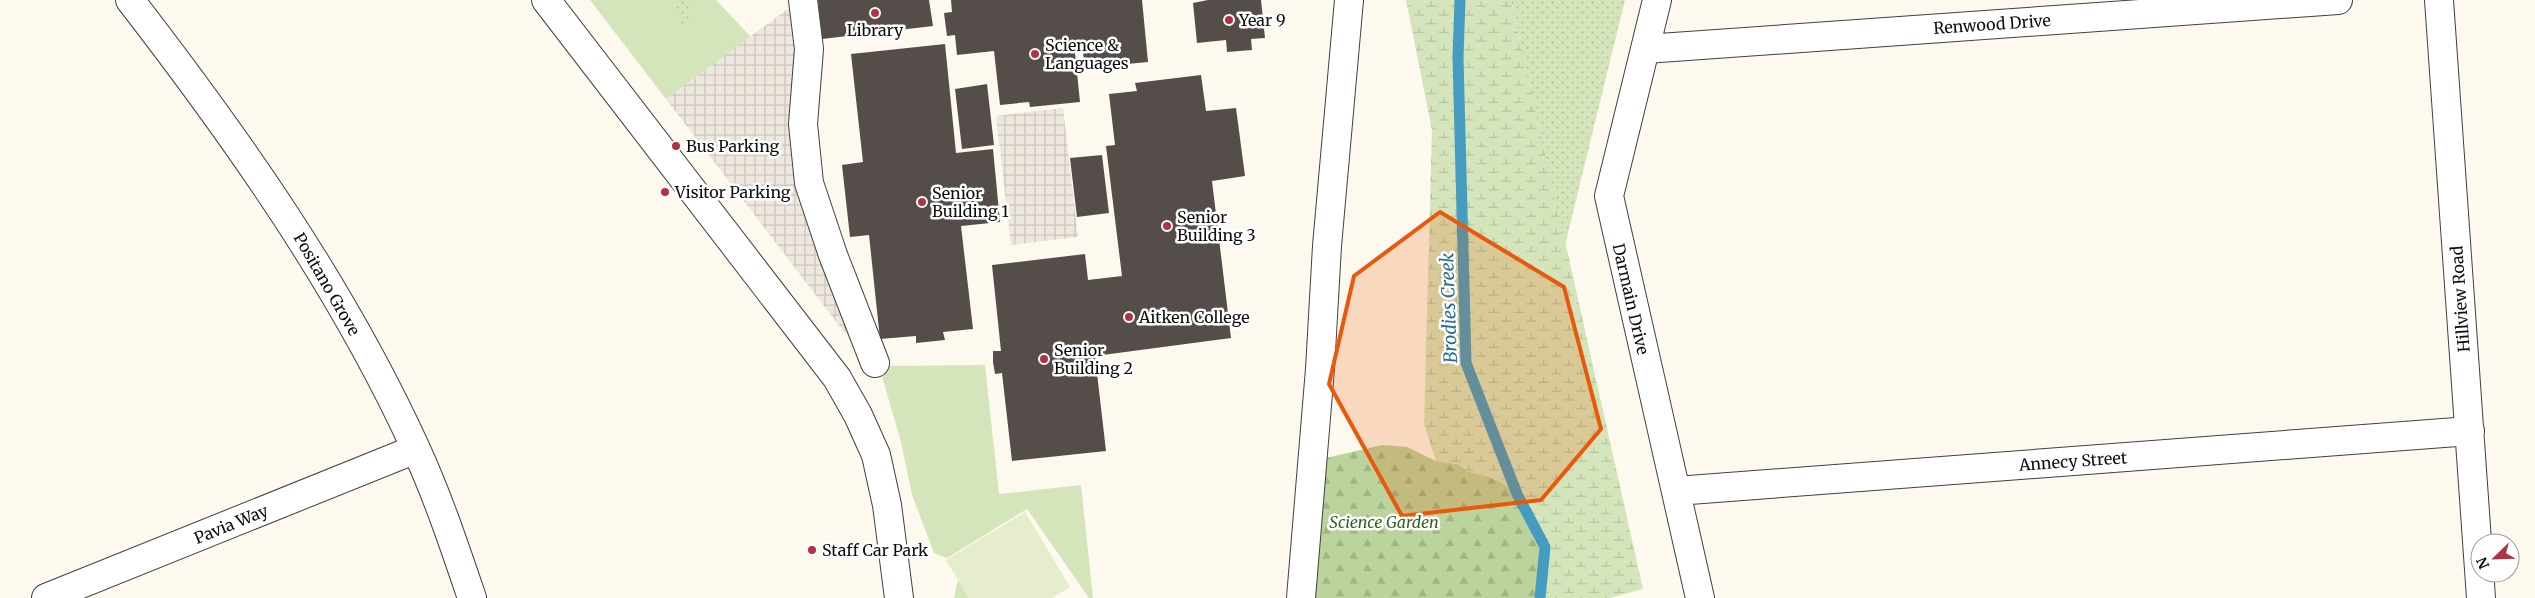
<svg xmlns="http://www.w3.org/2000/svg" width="2535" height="598" viewBox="0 0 2535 598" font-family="Merriweather,serif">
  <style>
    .grass { fill: #d5e5bb }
    .forest { fill: url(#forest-firs) }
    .wetland { fill: url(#wetland-marsh) }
    .park { fill: url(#park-dots) }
    .pitch { fill: #e5edcc }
    .plaza { fill: url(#plaza-grid) }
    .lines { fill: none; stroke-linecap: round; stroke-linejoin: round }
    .stream { stroke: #459cc0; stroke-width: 11 }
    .building { fill: #544d4a }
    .minor-casing { stroke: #404040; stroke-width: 30 }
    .minor { stroke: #fff; stroke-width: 28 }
    .marked { fill: #e8590c; fill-opacity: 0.2; stroke: #e8590c; stroke-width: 4; stroke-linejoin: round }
    .poi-dot { fill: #b03244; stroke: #fff; stroke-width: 2 }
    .labels { text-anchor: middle; stroke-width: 5; stroke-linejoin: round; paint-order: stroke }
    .poi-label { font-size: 16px; fill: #0d0d0d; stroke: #fff; text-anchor: start }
    .street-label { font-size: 16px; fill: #0d0d0d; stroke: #fff }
    .park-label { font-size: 16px; font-style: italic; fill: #355e23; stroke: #fff }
    .water-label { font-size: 18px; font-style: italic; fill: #226d93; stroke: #fff }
  </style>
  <defs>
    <pattern id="forest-firs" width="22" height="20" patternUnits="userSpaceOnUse" patternTransform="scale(1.25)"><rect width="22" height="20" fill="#bbd49c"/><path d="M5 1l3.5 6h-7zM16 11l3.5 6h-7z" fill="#a0b585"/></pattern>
    <pattern id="wetland-marsh" width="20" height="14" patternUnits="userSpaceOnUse" patternTransform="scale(1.25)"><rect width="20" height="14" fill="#d5e5bb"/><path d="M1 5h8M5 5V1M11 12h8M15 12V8" fill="none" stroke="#b6c3a0"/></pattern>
    <pattern id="park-dots" width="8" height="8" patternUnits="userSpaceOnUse" patternTransform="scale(1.25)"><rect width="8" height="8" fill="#d5e5bb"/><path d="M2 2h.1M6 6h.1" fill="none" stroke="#b6c3a0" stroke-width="1.8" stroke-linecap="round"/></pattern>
    <pattern id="plaza-grid" width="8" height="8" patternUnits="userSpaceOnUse" patternTransform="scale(1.25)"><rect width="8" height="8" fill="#ede7de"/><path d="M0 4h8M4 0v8" fill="none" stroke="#cac5bd"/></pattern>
  </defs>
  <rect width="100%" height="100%" fill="#fdf9ee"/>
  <path class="grass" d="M 590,0 L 716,0 L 751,37 L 666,99 Z
    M 985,365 L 999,494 L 1081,485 L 1093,598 L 1089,598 L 1027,509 L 947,558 L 934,553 L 912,495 L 901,442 L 879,366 Z
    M 958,579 L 958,580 L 969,598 L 954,598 Z"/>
  <path class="forest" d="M 1382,445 L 1407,447 L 1436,461 L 1457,464 L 1472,473 L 1487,476 L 1503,483 L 1517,494 L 1545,547 L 1540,598 L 1301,598 L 1313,461 Z"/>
  <path class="wetland" d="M 1406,0 L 1511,0 L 1643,589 L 1610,598 L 1540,598 L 1545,547 L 1517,494 L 1503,483 L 1487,476 L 1472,473 L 1457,464 L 1436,461 L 1424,424 L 1432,130 Z"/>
  <path class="park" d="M 672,0 L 690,0 L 689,20 L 680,29 L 678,11 Z
    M 1511,0 L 1625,0 L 1565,245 Z"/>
  <path class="pitch" d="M 1025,512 L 1070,587 L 1052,598 L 969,598 L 946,560 Z"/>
  <path class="plaza" d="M 800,0 L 803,124 L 855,343 L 837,323 L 666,99 Z
    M 1063,108 L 1078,237 L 1011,245 L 996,116 Z"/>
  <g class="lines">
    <path class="stream" d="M 1460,0 L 1458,57 L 1466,363 L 1517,494 L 1545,547 L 1540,598"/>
  </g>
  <path class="building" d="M 818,0 L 929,0 L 933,26 L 822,39 Z
    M 951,0 L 1142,0 L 1148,62 L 1085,68 L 1083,53 L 1075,53 L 1080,102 L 1030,107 L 1029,102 L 1000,105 L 994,51 L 957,55 L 955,35 L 947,36 L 944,13 L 952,12 Z
    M 1208,0 L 1261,0 L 1265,38 L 1251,39 L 1252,50 L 1227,52 L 1226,40 L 1197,43 L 1193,3 Z
    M 945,44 L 956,153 L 993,149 L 1000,222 L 961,226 L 973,329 L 943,332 L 945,340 L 916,343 L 916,336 L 880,339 L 869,235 L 850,237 L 842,165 L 863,162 L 851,54 Z
    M 1201,75 L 1206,111 L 1236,108 L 1245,176 L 1212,181 L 1231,338 L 1095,356 L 1106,451 L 1012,461 L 1002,373 L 995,374 L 993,362 L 993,351 L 1001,351 L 992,265 L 1085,254 L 1088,280 L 1122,276 L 1106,146 L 1115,145 L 1109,94 L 1137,91 L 1135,83 Z
    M 987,84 L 994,145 L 962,149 L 955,89 Z
    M 1102,155 L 1109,213 L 1077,217 L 1070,158 Z"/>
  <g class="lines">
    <defs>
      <path id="minor" d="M 130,0 C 239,141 342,287 416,449 C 438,497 455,548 472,598
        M 546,0 L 837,378 L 858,415 L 876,455 L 887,505 L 899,598
        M 803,0 L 809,49 L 803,124 L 809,183 L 833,255 L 875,363
        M 1657,0 L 1609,196 L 1700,598
        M 2439,0 L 2481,598
        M 1645,49 L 2338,0
        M 1676,491 L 2470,431
        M 46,598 L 416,449
        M 1301,598 L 1320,369 L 1327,246 L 1349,0"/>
    </defs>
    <use href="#minor" class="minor-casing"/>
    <use href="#minor" class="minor"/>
  </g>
  <path class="marked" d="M 1440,212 L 1564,287 L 1601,429 L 1541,500 L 1402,516 L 1329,384 L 1354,276 Z"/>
  <g class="poi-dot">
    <circle cx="875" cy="13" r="5"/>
    <circle cx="1229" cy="20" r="5"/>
    <circle cx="1035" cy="54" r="5"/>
    <circle cx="676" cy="146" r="5"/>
    <circle cx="665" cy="192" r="5"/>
    <circle cx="922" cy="202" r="5"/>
    <circle cx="1167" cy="226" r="5"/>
    <circle cx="1129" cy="317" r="5"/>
    <circle cx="1044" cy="359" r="5"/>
    <circle cx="812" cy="550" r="5"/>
  </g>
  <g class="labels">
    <g class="poi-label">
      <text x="1239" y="26">Year 9</text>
      <text x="875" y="36" text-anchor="middle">Library</text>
      <text x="1045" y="51">Science &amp;<tspan x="1045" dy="18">Languages</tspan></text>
      <text x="686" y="152">Bus Parking</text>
      <text x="675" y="198">Visitor Parking</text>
      <text x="932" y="199">Senior<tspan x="932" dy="18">Building 1</tspan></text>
      <text x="1177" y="223">Senior<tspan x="1177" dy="18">Building 3</tspan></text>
      <text x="1139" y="323">Aitken College</text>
      <text x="1054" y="356">Senior<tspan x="1054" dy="18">Building 2</tspan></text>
      <text x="822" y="556">Staff Car Park</text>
    </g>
    <g class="street-label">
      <text transform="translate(1992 24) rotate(-4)" y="6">Renwood Drive</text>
      <text transform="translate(327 284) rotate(60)" y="6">Positano Grove</text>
      <text transform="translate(1631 299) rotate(77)" y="6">Darmain Drive</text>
      <text transform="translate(2460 299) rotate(-94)" y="6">Hillview Road</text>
      <text transform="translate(2073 461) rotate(-4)" y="6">Annecy Street</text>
      <text transform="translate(231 524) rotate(-22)" y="6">Pavia Way</text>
    </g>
    <g class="park-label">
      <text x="1384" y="528">Science Garden</text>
    </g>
    <g class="water-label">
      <text transform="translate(1449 308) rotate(-92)" y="6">Brodies Creek</text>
    </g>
  </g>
  <g transform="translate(2495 558) rotate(247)"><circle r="24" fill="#ffffff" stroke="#9e9e9e"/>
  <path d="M0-4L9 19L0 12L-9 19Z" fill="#b03244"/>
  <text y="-8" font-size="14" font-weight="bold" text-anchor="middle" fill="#0d0d0d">N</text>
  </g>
</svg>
